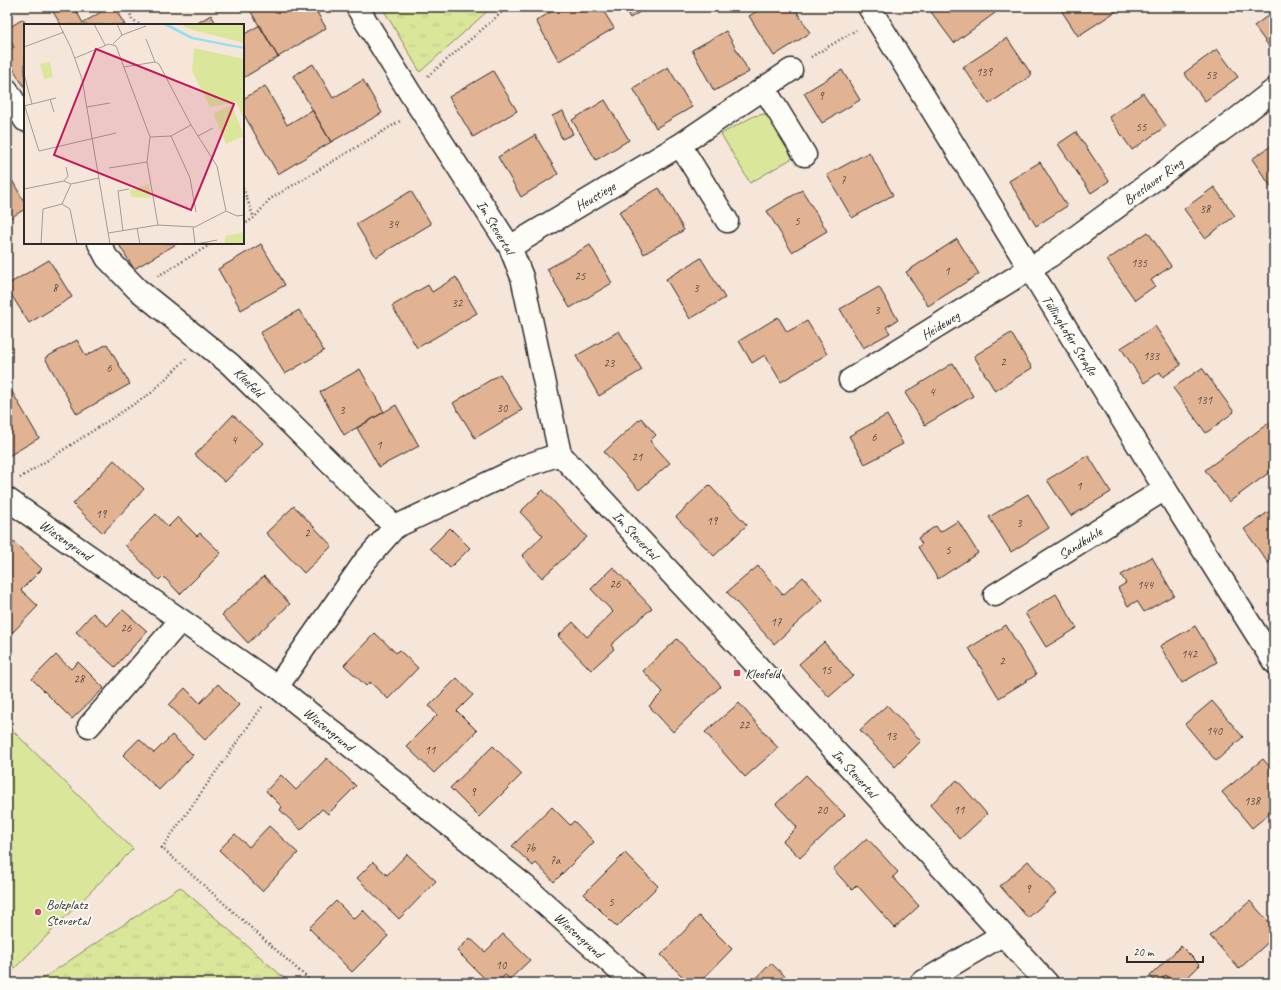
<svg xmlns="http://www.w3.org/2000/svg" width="1281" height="990" viewBox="0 0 1281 990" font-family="Caveat,sans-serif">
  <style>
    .grass { fill: url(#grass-tufts); stroke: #828962 }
    .park { fill: #dae79a; stroke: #828962 }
    .building { fill: #e2b393; stroke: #2b2b2b }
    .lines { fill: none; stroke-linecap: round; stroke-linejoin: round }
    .minor-casing { stroke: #2b2b2b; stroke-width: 25 }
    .major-casing { stroke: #2b2b2b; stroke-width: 25 }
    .path { stroke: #2b2b2b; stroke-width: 2.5; stroke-dasharray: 1 3; stroke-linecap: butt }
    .minor { stroke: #fdfcf7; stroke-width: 22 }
    .major { stroke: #fdfcf7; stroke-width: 22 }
    .poi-dot { fill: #d1495b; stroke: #fdfcf7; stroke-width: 1.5 }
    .labels { text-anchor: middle; stroke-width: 3.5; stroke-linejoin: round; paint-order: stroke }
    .number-label { font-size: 12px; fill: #594d45 }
    .street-label { font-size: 14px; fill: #2b2b2b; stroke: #fdfcf7 }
    .poi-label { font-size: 14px; fill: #2b2b2b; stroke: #fdfcf7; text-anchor: start }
    .inset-road { fill: none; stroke: #a49b93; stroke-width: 1 }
    .view { fill: #c2185b; fill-opacity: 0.15; stroke: #c2185b; stroke-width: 2 }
    .inset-edge { fill: none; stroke: #2b2b2b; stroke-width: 2 }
  </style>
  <defs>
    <pattern id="grass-tufts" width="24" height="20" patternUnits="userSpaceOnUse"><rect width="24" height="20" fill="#dae79a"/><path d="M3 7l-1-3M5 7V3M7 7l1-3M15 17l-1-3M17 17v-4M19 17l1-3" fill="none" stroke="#bbc685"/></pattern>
  </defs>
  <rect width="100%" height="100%" fill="#f5e6d9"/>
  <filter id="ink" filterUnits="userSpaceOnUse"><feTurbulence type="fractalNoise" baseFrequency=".025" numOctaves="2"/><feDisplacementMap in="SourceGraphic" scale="8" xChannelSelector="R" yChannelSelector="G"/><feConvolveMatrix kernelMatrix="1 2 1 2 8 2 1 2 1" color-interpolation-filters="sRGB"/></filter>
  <g filter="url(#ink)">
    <path class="grass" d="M 382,7 L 492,7 L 420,72 Z
      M 180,887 L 290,983 L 36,983 Z"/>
    <path class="park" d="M 764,114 L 775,123 L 796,156 L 750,183 L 721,134 L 754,116 Z
      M 7,725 L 133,849 L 7,976 Z"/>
    <path class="building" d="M 50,7 L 74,7 L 83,23 L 109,7 L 114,7 L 125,25 L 61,25 Z
      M 248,7 L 275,7 L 277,10 L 282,7 L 314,7 L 326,28 L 278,57 Z
      M 559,7 L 601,7 L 614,28 L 559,61 L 536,21 Z
      M 624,7 L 648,7 L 630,18 Z
      M 764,7 L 794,7 L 810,33 L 774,56 L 749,16 Z
      M 937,7 L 990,7 L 995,13 L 954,43 L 931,12 Z
      M 1059,7 L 1116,7 L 1118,10 L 1078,36 Z
      M 1274,11 L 1274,53 L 1254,26 Z
      M 211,15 L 217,25 L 194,25 Z
      M 23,19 L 26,25 L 25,25 L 25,88 L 7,59 L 7,51 L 14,47 L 7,35 L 7,29 Z
      M 260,25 L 278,57 L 243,78 L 243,35 Z
      M 726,31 L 749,72 L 714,91 L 692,50 Z
      M 1007,38 L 1032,75 L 989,104 L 963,67 Z
      M 1217,49 L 1238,77 L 1205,101 L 1184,73 Z
      M 313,64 L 333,98 L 363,80 L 382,113 L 331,142 L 293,76 Z
      M 668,67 L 692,107 L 656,128 L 633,88 Z
      M 842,70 L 860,100 L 822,123 L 804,93 Z
      M 493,71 L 517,111 L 473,137 L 449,97 Z
      M 265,86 L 287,125 L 312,110 L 331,142 L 278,174 L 243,113 L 243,99 Z
      M 1143,93 L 1166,126 L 1132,150 L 1109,117 Z
      M 605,100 L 629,140 L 596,160 L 572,120 Z
      M 563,111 L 573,134 L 562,139 L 552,116 Z
      M 1076,132 L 1109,181 L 1091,193 L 1058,144 Z
      M 535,135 L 558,174 L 521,197 L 498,157 Z
      M 1274,144 L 1274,191 L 1252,159 Z
      M 869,152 L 893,195 L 852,218 L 827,175 Z
      M 1040,162 L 1067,206 L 1036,226 L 1009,181 Z
      M 9,175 L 25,203 L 25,209 L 7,220 L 7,177 Z
      M 1214,187 L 1235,216 L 1205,238 L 1184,209 Z
      M 659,188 L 684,230 L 644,254 L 619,212 Z
      M 802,190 L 827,231 L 792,252 L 767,211 Z
      M 411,191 L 431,224 L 376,257 L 356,224 Z
      M 1148,232 L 1171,266 L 1151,280 L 1155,286 L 1135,300 L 1107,260 Z
      M 957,239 L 979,274 L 928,306 L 906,272 Z
      M 118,243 L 178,243 L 134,269 Z
      M 261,244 L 285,285 L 241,310 L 218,269 Z
      M 590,245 L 612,283 L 570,308 L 547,269 Z
      M 701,258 L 725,298 L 690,319 L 666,279 Z
      M 49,260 L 72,297 L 29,323 L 7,288 L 7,285 Z
      M 456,277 L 477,313 L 417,348 L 392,306 L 428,285 L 432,292 Z
      M 879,287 L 898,320 L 886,327 L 890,333 L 863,348 L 840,309 Z
      M 299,310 L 324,351 L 285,374 L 260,333 Z
      M 778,317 L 787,332 L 807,321 L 827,354 L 781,382 L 765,355 L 752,363 L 739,341 Z
      M 1155,326 L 1181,365 L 1163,377 L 1160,372 L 1144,383 L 1121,348 Z
      M 619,331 L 642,370 L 599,396 L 576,356 Z
      M 1011,333 L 1032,368 L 995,391 L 974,356 Z
      M 77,340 L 86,356 L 107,344 L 130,384 L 77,414 L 45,358 Z
      M 953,363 L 973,396 L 925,425 L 905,393 Z
      M 1202,368 L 1234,412 L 1206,433 L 1173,388 Z
      M 360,369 L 384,412 L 344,435 L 320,392 Z
      M 500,374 L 522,410 L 475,438 L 453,403 Z
      M 11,390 L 39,438 L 7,457 L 7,392 Z
      M 396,405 L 419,446 L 379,467 L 357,428 Z
      M 233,415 L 263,443 L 225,482 L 195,455 Z
      M 887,415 L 903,444 L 865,464 L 849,436 Z
      M 641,418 L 656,435 L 650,441 L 670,463 L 639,490 L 604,452 Z
      M 1274,419 L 1274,469 L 1229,502 L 1205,470 Z
      M 1088,455 L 1111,492 L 1071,516 L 1047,480 Z
      M 114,460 L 144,489 L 103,533 L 73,504 Z
      M 709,485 L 747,525 L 714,556 L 676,517 Z
      M 543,490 L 587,537 L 542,578 L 522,556 L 543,536 L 520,512 Z
      M 1028,494 L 1049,528 L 1011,552 L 989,517 Z
      M 294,506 L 332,546 L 304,573 L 266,533 Z
      M 1274,508 L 1274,559 L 1268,563 L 1244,529 Z
      M 156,514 L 168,527 L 178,517 L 197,536 L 200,533 L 221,553 L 180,594 L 163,576 L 159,580 L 125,545 Z
      M 958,521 L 978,553 L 938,579 L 918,547 L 922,544 L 918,538 L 936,526 L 940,532 Z
      M 450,528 L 470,548 L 450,568 L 430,548 Z
      M 14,542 L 42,569 L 21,590 L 38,606 L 13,632 L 7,626 L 7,549 Z
      M 1152,557 L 1174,595 L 1144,612 L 1137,601 L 1128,606 L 1118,588 L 1126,583 L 1121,575 Z
      M 758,566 L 783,595 L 803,577 L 823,600 L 774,644 L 727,592 Z
      M 613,567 L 652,608 L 611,645 L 614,649 L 591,670 L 558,636 L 573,622 L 587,637 L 613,612 L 591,589 Z
      M 264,576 L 290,604 L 248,643 L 222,615 Z
      M 1056,594 L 1077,628 L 1046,647 L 1025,613 Z
      M 123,610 L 147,631 L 115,667 L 76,632 L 93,613 L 107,626 Z
      M 1006,625 L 1036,675 L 999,698 L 969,648 Z
      M 1195,626 L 1217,662 L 1182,683 L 1160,646 Z
      M 375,633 L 396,653 L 399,650 L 418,668 L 388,699 L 370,682 L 366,686 L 344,665 Z
      M 677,639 L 721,686 L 673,732 L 649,706 L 663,692 L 643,671 Z
      M 824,642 L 853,676 L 829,697 L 799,664 Z
      M 56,655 L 71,669 L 78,662 L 104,688 L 72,719 L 32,679 Z
      M 457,678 L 473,695 L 457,711 L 477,731 L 434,773 L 406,746 L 437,715 L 429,706 Z
      M 218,684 L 239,705 L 205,740 L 169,705 L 185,688 L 200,703 Z
      M 1212,701 L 1243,737 L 1216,761 L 1185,724 Z
      M 739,703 L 778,748 L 745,777 L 705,732 Z
      M 887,705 L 921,741 L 895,767 L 860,730 Z
      M 172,735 L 193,755 L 159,790 L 123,755 L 139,739 L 154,753 Z
      M 493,746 L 522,774 L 479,817 L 450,788 Z
      M 327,758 L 356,786 L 328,814 L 322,809 L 301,830 L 280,810 L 282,807 L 266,791 L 281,775 L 296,790 Z
      M 1263,759 L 1274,772 L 1274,810 L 1252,828 L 1222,792 Z
      M 806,775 L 845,815 L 800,858 L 783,841 L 797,827 L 776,804 Z
      M 957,780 L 987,814 L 960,839 L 930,805 Z
      M 552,807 L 570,825 L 574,821 L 594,842 L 554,882 L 536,863 L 533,866 L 512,846 Z
      M 269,826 L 298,853 L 262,891 L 219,850 L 235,834 L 249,847 Z
      M 867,838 L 898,872 L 893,877 L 919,906 L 895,928 L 857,885 L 852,890 L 833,869 Z
      M 625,853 L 658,886 L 617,927 L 584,894 Z
      M 407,854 L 436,881 L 399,919 L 357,878 L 373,862 L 387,875 Z
      M 1028,861 L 1056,893 L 1028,918 L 1000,886 Z
      M 336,901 L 354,919 L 363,910 L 388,936 L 352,972 L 309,928 Z
      M 1250,901 L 1274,928 L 1274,937 L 1239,969 L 1210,936 Z
      M 699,916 L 732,949 L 699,983 L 689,983 L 661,955 Z
      M 503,934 L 530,960 L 510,979 L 505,975 L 497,983 L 489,983 L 457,951 L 470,938 L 485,952 Z
      M 1181,946 L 1200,965 L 1182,983 L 1173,983 L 1166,975 L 1157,983 L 1150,976 Z
      M 771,963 L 792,983 L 752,983 Z
      M 1166,975 L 1173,983 L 1158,983 Z"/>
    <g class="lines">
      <defs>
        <path id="minor" d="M 357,7 L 410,93 L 510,247 L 522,277 L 560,454 L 750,658 L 1047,983
          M 764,88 L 805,155
          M 7,90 L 25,120
          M 680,145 L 727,221
          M 99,243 L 107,258 L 137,289 L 230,364 L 395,527
          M 510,247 L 680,145 L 791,70
          M 850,380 L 1050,256 L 1233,122 L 1274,90
          M 7,499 L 277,687 L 525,886 L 633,983
          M 995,595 L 1165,489
          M 277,687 L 365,561 L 395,527 L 522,467 L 560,454
          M 89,726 L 181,620
          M 921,983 L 1002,935"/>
        <path id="major" d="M 869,7 L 1165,489 L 1274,662"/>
      </defs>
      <use href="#minor" class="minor-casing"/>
      <use href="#major" class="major-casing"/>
      <path class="path" d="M 128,7 L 132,19 L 140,25
        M 811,57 L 856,30
        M 428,76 L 508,7
        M 243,188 L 254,218
        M 243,225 L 254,218 L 270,199 L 400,121
        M 158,276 L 213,243
        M 20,478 L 151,393 L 186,359
        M 262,707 L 162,848 L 313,983"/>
      <use href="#minor" class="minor"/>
      <use href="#major" class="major"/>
    </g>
  </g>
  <g class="poi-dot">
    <rect x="733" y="669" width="8" height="8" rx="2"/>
    <circle cx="38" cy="912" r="4"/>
  </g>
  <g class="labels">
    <g class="number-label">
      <text x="984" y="76">139</text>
      <text x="1211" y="79">53</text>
      <text x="821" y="100">9</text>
      <text x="1141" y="131">55</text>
      <text x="843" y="184">7</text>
      <text x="1205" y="213">38</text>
      <text x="797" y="225">5</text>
      <text x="393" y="228">34</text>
      <text x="1139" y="267">135</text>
      <text x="947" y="275">1</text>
      <text x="580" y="280">25</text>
      <text x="55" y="292">8</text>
      <text x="696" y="292">3</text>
      <text x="457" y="307">32</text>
      <text x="877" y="314">3</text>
      <text x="1151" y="360">133</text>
      <text x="1003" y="366">2</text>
      <text x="609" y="367">23</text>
      <text x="109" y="372">6</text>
      <text x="932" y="396">4</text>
      <text x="1204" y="404">131</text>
      <text x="502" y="412">30</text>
      <text x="342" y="414">3</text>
      <text x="874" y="441">6</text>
      <text x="234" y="444">4</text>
      <text x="379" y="449">1</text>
      <text x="637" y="461">21</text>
      <text x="1079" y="490">1</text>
      <text x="101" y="518">19</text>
      <text x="712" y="525">19</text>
      <text x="1019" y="527">3</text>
      <text x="307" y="537">2</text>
      <text x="948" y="554">5</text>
      <text x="615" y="588">26</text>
      <text x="1145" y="589">144</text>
      <text x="776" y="626">17</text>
      <text x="126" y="632">26</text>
      <text x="1189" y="658">142</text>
      <text x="1002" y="665">2</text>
      <text x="826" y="674">15</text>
      <text x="79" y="683">28</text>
      <text x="744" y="729">22</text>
      <text x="1214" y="735">140</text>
      <text x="891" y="740">13</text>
      <text x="430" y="754">11</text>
      <text x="473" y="796">9</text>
      <text x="1252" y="805">138</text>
      <text x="822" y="814">20</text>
      <text x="959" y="814">11</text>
      <text x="530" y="852">7b</text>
      <text x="555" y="864">7a</text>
      <text x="1028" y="893">9</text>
      <text x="611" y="906">5</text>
      <text x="501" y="969">10</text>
    </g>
    <g class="street-label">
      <text transform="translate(1153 181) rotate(-36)" y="5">Breslauer Ring</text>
      <text transform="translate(595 196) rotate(-31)" y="5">Heustiege</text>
      <text transform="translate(496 227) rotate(59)" y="5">Im Stevertal</text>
      <text transform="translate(940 325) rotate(-32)" y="5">Heideweg</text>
      <text transform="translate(1070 335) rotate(58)" y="5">Tüllinghofer Straße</text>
      <text transform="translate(249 382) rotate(45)" y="5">Kleefeld</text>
      <text transform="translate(636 535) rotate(47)" y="5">Im Stevertal</text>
      <text transform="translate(66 540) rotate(35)" y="5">Wiesengrund</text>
      <text transform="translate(1080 543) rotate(-32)" y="5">Sandkuhle</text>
      <text transform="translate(329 729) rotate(39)" y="5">Wiesengrund</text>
      <text transform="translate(855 773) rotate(48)" y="5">Im Stevertal</text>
      <text transform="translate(579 935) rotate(42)" y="5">Wiesengrund</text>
    </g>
    <g class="poi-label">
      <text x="745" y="678">Kleefeld</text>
      <text x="46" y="909">Bolzplatz<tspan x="46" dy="16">Stevertal</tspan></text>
    </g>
  </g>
  <g transform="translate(24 24)">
    <rect width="220" height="220" fill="#f5e6d9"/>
    <path d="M 157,0 L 220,0 L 220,19 L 165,5 ZM 170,24 L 220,35 L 220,95 L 212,78 L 186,83 L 168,47 ZM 125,160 L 127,174 L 107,173 L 106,166 Z" fill="#dae79a"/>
    <path d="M 26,38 L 29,53 L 20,55 L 16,40 ZM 208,81 L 220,112 L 202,120 L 189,89 ZM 220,208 L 220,220 L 201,220 L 201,212 Z" fill="#dae79a"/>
    <path d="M 138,0 L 144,0 L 169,13 L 220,23 L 220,25 L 167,15 Z" fill="#91dff0"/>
    <path class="inset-road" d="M 35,0 L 47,24 L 58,55 L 86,220M 70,0 L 81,21M 98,11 L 122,2M 122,15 L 131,38M 89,20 L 98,11 L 93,0M 0,23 L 40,8M 51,34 L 85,20 L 92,22 L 126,113 L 123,138 L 134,201M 100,43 L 131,38M 0,50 L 8,80M 26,75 L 30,88M 0,80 L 15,127 L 92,109M 0,82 L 32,74M 63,83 L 86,79M 147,112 L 166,154 L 172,188M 174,112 L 189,104M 126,113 L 147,112 L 167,101M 85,144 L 123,138M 40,157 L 44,152 L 42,143M 0,165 L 40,157 L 47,160M 38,180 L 46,185 L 53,220M 202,187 L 213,192 L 220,191M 169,203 L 171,220M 113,204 L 116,220M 99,207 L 94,167 L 105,165M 84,209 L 134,201 L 171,203 L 202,187 L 193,142 L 167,101 L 135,40 L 131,38M 17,220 L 19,185 L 38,180 L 47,160 L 75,154M 173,220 L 193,216"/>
    <path class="view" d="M 72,25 L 210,80 L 167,186 L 30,131 Z"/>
    <rect width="220" height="220" class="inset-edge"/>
  </g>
  <rect width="1281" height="990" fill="none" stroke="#fdfcf7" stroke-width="24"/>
  <rect x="12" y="12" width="1257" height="966" fill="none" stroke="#2b2b2b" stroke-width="1.5" filter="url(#ink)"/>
  <path d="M1127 956v6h76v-6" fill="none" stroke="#2b2b2b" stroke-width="2"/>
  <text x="1133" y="956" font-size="12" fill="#2b2b2b" stroke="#fdfcf7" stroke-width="3" paint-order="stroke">20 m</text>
</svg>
